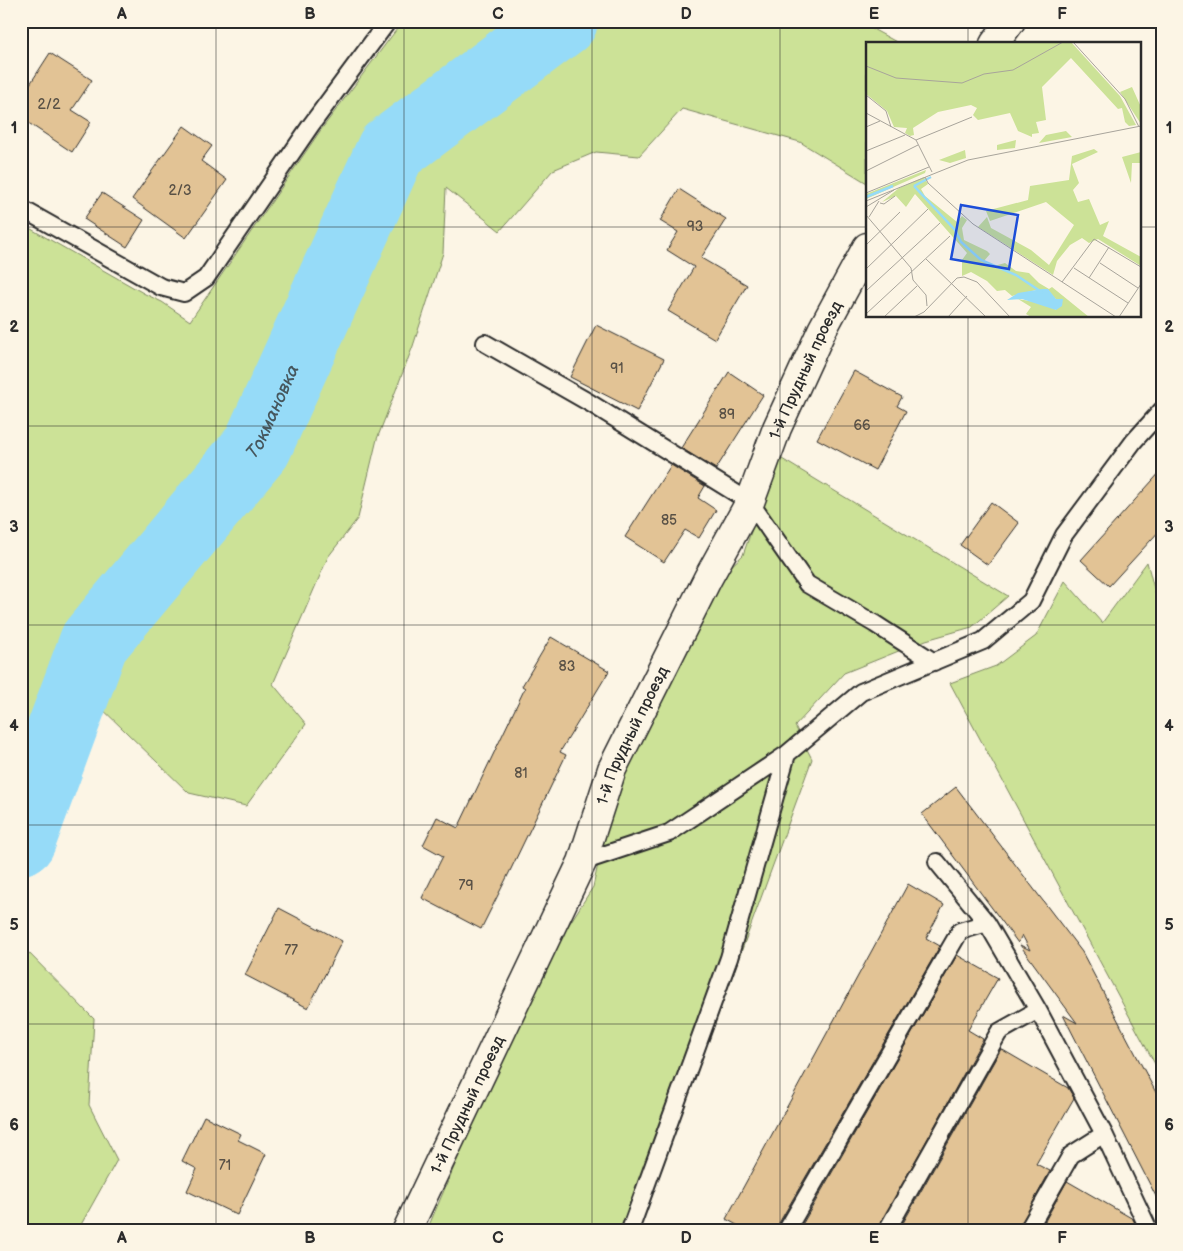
<svg xmlns="http://www.w3.org/2000/svg" width="1183" height="1251" viewBox="0 0 1183 1251" font-family="'Balsamiq Sans',sans-serif">
  <style>
    .green { fill: #cce297; stroke: #7c8661 }
    .lines { fill: none; stroke-linecap: round; stroke-linejoin: round }
    .river { stroke: #96dbf8; stroke-width: 70 }
    .building { fill: #e2c395; stroke: #2b2b2b }
    .lane-casing { stroke: #2b2b2b; stroke-width: 20 }
    .street-casing { stroke: #2b2b2b; stroke-width: 31 }
    .lane { stroke: #fcf5e5; stroke-width: 16 }
    .street { stroke: #fcf5e5; stroke-width: 28 }
    .grid { fill: none; stroke: #2b2b2b; stroke-width: 1; stroke-opacity: 0.55 }
    .labels { text-anchor: middle; stroke-width: 4; stroke-linejoin: round; paint-order: stroke }
    .number-label { font-size: 14px; fill: #595146 }
    .street-label { font-size: 16px; fill: #2b2b2b; stroke: #fcf5e5 }
    .water-label { font-size: 18px; font-style: italic; fill: #46575e; stroke: #fcf5e5 }
    .inset-river { fill: none; stroke: #96dbf8; stroke-width: 2.5 }
    .inset-road { fill: none; stroke: #a8a49b; stroke-width: 1 }
    .view { fill: #1d4ed8; fill-opacity: 0.15; stroke: #1d4ed8; stroke-width: 2.5 }
    .inset-edge { fill: none; stroke: #2b2b2b; stroke-width: 2.5 }
    .neatline { fill: none; stroke: #2b2b2b; stroke-width: 2 }
    .grid-label { font-size: 16px; text-anchor: middle; font-weight: bold; fill: #2b2b2b }
  </style>
  <rect width="100%" height="100%" fill="#fcf5e5"/>
  <filter id="ink" filterUnits="userSpaceOnUse"><feTurbulence type="fractalNoise" baseFrequency=".02" numOctaves="2"/><feDisplacementMap in="SourceGraphic" scale="10" xChannelSelector="R" yChannelSelector="G"/><feConvolveMatrix kernelMatrix="1 2 1 2 8 2 1 2 1" color-interpolation-filters="sRGB"/></filter>
  <g filter="url(#ink)">
    <path class="green" d="M 403,21 L 858,21 L 900,44 L 867,44 L 867,183 L 800,142 L 682,109 L 639,156 L 596,152 L 553,170 L 500,231 L 446,188 L 443,253 L 413,346 L 377,439 L 358,518 L 328,557 L 273,684 L 306,724 L 246,806 L 189,793 L 93,700 L 21,882 L 21,225 L 24,225 L 145,294 L 162,302 L 190,321 L 320,131 Z
      M 777,456 L 1008,596 L 972,627 L 926,640 L 844,673 L 795,726 L 812,759 L 639,1230 L 427,1230 L 536,976 L 593,887 L 611,805 L 709,587 L 743,555 Z
      M 1147,562 L 1162,619 L 1162,1077 L 950,683 L 996,666 L 1036,636 L 1065,581 L 1102,623 Z
      M 21,945 L 94,1019 L 89,1105 L 117,1160 L 78,1230 L 21,1230 Z"/>
    <g class="lines">
      <path class="river" id="s1" d="M 21,840 L 94,642 L 257,447 L 391,150 L 563,21"/>
    </g>
    <path class="building" d="M 50,53 L 92,80 L 72,110 L 91,122 L 72,152 L 21,118 L 21,98 Z
      M 184,126 L 212,146 L 201,161 L 227,180 L 186,238 L 132,199 Z
      M 679,189 L 726,219 L 701,258 L 747,285 L 715,339 L 668,311 L 694,267 L 667,250 L 678,232 L 660,221 Z
      M 102,193 L 144,220 L 127,247 L 84,219 Z
      M 596,325 L 664,359 L 637,411 L 570,377 Z
      M 854,371 L 902,397 L 897,406 L 906,411 L 875,470 L 817,439 Z
      M 729,372 L 763,395 L 716,469 L 681,448 Z
      M 671,465 L 705,486 L 698,498 L 716,510 L 699,538 L 685,530 L 664,562 L 625,537 Z
      M 1162,470 L 1162,528 L 1109,586 L 1081,560 Z
      M 991,502 L 1019,523 L 988,565 L 960,545 Z
      M 551,637 L 609,671 L 560,752 L 566,755 L 510,871 L 481,929 L 422,898 L 443,856 L 423,845 L 437,817 L 458,828 L 525,688 L 522,686 Z
      M 956,787 L 1082,952 L 1162,1104 L 1162,1208 L 1063,1015 L 1077,1023 L 1020,945 L 1030,950 L 1022,935 L 1018,943 L 922,814 Z
      M 908,884 L 944,905 L 926,938 L 940,946 L 779,1223 L 778,1230 L 746,1230 L 726,1219 Z
      M 279,908 L 342,941 L 308,1008 L 245,975 Z
      M 957,955 L 998,978 L 968,1030 L 983,1039 L 877,1230 L 799,1230 Z
      M 1001,1049 L 1068,1088 L 1074,1098 L 1036,1164 L 1050,1171 L 1018,1230 L 899,1230 Z
      M 204,1116 L 241,1134 L 238,1140 L 266,1154 L 237,1215 L 187,1191 L 197,1169 L 182,1161 Z
      M 1067,1181 L 1133,1219 L 1138,1230 L 1040,1230 Z"/>
    <g class="lines">
      <defs>
        <path id="lane" d="M 21,212 L 26,211 L 161,287 L 184,293 L 206,278 L 311,125 L 388,21
          M 485,343 L 590,403 L 750,502 L 807,584 L 875,624 L 934,662
          M 582,862 L 669,833 L 787,754 L 861,692 L 983,641 L 1031,601 L 1064,535 L 1134,441 L 1162,410
          M 937,862 L 987,923 L 1038,1010 L 1104,1134 L 1149,1230
          M 788,1228 L 960,931 L 987,923
          M 630,1230 L 729,958 L 787,754
          M 887,1230 L 999,1032 L 1038,1010
          M 1028,1230 L 1071,1155 L 1104,1134"/>
        <g id="street">
          <path d="M 994,44 L 1011,21"/>
          <path id="s2" d="M 407,1230 L 582,862 L 612,769 L 708,578 L 750,502 L 777,428 L 822,330 L 867,247"/>
        </g>
      </defs>
      <use href="#lane" class="lane-casing"/>
      <use href="#street" class="street-casing"/>
      <use href="#lane" class="lane"/>
      <use href="#street" class="street"/>
    </g>
  </g>
  <path class="grid" d="M 216,21 L 216,1230M 404,21 L 404,1230M 592,21 L 592,1230M 780,21 L 780,1230M 968,21 L 968,44M 21,227 L 867,227M 1139,227 L 1162,227M 968,316 L 968,1230M 21,426 L 1162,426M 21,625 L 1162,625M 21,825 L 1162,825M 21,1024 L 1162,1024"/>
  <g class="labels">
    <g class="number-label">
      <text x="49" y="109">2/2</text>
      <text x="180" y="195">2/3</text>
      <text x="695" y="231">93</text>
      <text x="617" y="373">91</text>
      <text x="727" y="419">89</text>
      <text x="862" y="430">66</text>
      <text x="669" y="525">85</text>
      <text x="567" y="671">83</text>
      <text x="521" y="778">81</text>
      <text x="466" y="890">79</text>
      <text x="291" y="955">77</text>
      <text x="225" y="1170">71</text>
    </g>
    <g class="street-label">
      <text dy="6" stroke="none"><textPath href="#s2" startOffset="949">1-й Прудный проезд</textPath></text>
      <text dy="6" stroke="none"><textPath href="#s2" startOffset="544">1-й Прудный проезд</textPath></text>
      <text dy="6" stroke="none"><textPath href="#s2" startOffset="139">1-й Прудный проезд</textPath></text>
    </g>
    <g class="water-label">
      <text dy="6" stroke="none"><textPath href="#s1" startOffset="504">Токмановка</textPath></text>
    </g>
  </g>
  <g transform="translate(866 42)">
    <rect width="275" height="275" fill="#fcf5e5"/>
    <path d="M 0,0 L 205,0 L 254,54 L 270,83 L 263,84 L 259,80 L 256,66 L 252,67 L 205,16 L 176,45 L 180,78 L 170,80 L 173,91 L 166,92 L 166,95 L 152,89 L 144,71 L 112,78 L 107,73 L 111,66 L 105,63 L 72,70 L 47,86 L 48,93 L 44,94 L 39,91 L 41,86 L 28,85 L 21,69 L 0,52 ZM 266,45 L 275,65 L 275,82 L 254,50 ZM 200,89 L 206,95 L 173,101 L 180,93 ZM 150,98 L 149,106 L 131,108 L 131,103 ZM 228,107 L 232,110 L 206,122 L 213,141 L 207,148 L 212,160 L 223,157 L 234,183 L 243,179 L 237,194 L 275,215 L 275,224 L 232,197 L 223,201 L 216,196 L 204,203 L 191,219 L 187,233 L 112,185 L 121,175 L 125,186 L 165,208 L 183,223 L 208,183 L 180,160 L 124,179 L 120,169 L 162,158 L 164,144 L 203,138 L 206,114 ZM 99,108 L 100,116 L 84,121 L 73,118 ZM 275,110 L 275,121 L 266,121 L 265,141 L 256,115 ZM 60,128 L 59,131 L 0,157 L 0,152 ZM 58,135 L 62,142 L 55,147 L 59,154 L 91,180 L 96,174 L 101,178 L 96,186 L 98,198 L 121,209 L 124,212 L 118,219 L 128,224 L 139,221 L 150,229 L 163,231 L 173,241 L 183,247 L 186,245 L 223,275 L 165,275 L 160,272 L 165,265 L 152,257 L 181,262 L 190,268 L 190,257 L 170,248 L 146,254 L 139,248 L 131,249 L 121,239 L 105,230 L 96,234 L 96,218 L 101,211 L 49,152 L 40,165 L 30,154 L 16,160 L 33,146 Z" fill="#cce297"/>
    <path d="M 176,247 L 182,247 L 190,257 L 197,257 L 196,264 L 190,268 L 156,257 L 141,258 L 152,251 Z" fill="#96dbf8"/>
    <path class="inset-river" d="M 48,144 L 65,135M 48,144 L 89,188 L 95,200 L 115,218 L 150,233 L 177,251M 0,155 L 27,144"/>
    <path class="inset-road" d="M 207,0 L 259,57 L 273,85M 0,24 L 30,36 L 96,41 L 118,32 L 147,28 L 197,0M 0,53 L 20,69 L 25,85M 0,71 L 50,98 L 66,130M 0,85 L 14,79M 50,98 L 106,75M 0,109 L 39,93M 0,129 L 52,103M 59,135 L 62,141 L 107,182 L 250,275M 0,151 L 63,125M 0,159 L 102,118 L 275,84M 14,161 L 18,162 L 29,154M 0,165 L 28,148M 0,173 L 45,226 L 47,238 L 60,253 L 61,264M 3,175 L 13,159M 0,203 L 34,170M 60,217 L 120,275M 234,221 L 272,246M 208,226 L 262,261M 0,227 L 62,167M 223,236 L 243,205M 196,240 L 228,197 L 275,225M 0,249 L 74,181M 0,272 L 84,194M 18,275 L 51,244M 48,275 L 58,270 L 91,236 L 98,235 L 111,240 L 144,275M 82,275 L 101,254M 253,275 L 275,242"/>
    <path class="view" d="M 95,163 L 152,173 L 143,227 L 85,217 Z"/>
    <rect width="275" height="275" class="inset-edge"/>
  </g>
  <rect width="1183" height="1251" fill="none" stroke="#fcf5e5" stroke-width="55"/>
  <rect x="28" y="28" width="1128" height="1196" class="neatline"/>
  <g class="grid-label">
    <text x="122" y="19">A</text>
    <text x="310" y="19">B</text>
    <text x="498" y="19">C</text>
    <text x="686" y="19">D</text>
    <text x="874" y="19">E</text>
    <text x="1062" y="19">F</text>
    <text x="14" y="133">1</text>
    <text x="1169" y="133">1</text>
    <text x="14" y="332">2</text>
    <text x="1169" y="332">2</text>
    <text x="14" y="532">3</text>
    <text x="1169" y="532">3</text>
    <text x="14" y="731">4</text>
    <text x="1169" y="731">4</text>
    <text x="14" y="930">5</text>
    <text x="1169" y="930">5</text>
    <text x="14" y="1130">6</text>
    <text x="1169" y="1130">6</text>
    <text x="122" y="1243">A</text>
    <text x="310" y="1243">B</text>
    <text x="498" y="1243">C</text>
    <text x="686" y="1243">D</text>
    <text x="874" y="1243">E</text>
    <text x="1062" y="1243">F</text>
  </g>
</svg>
